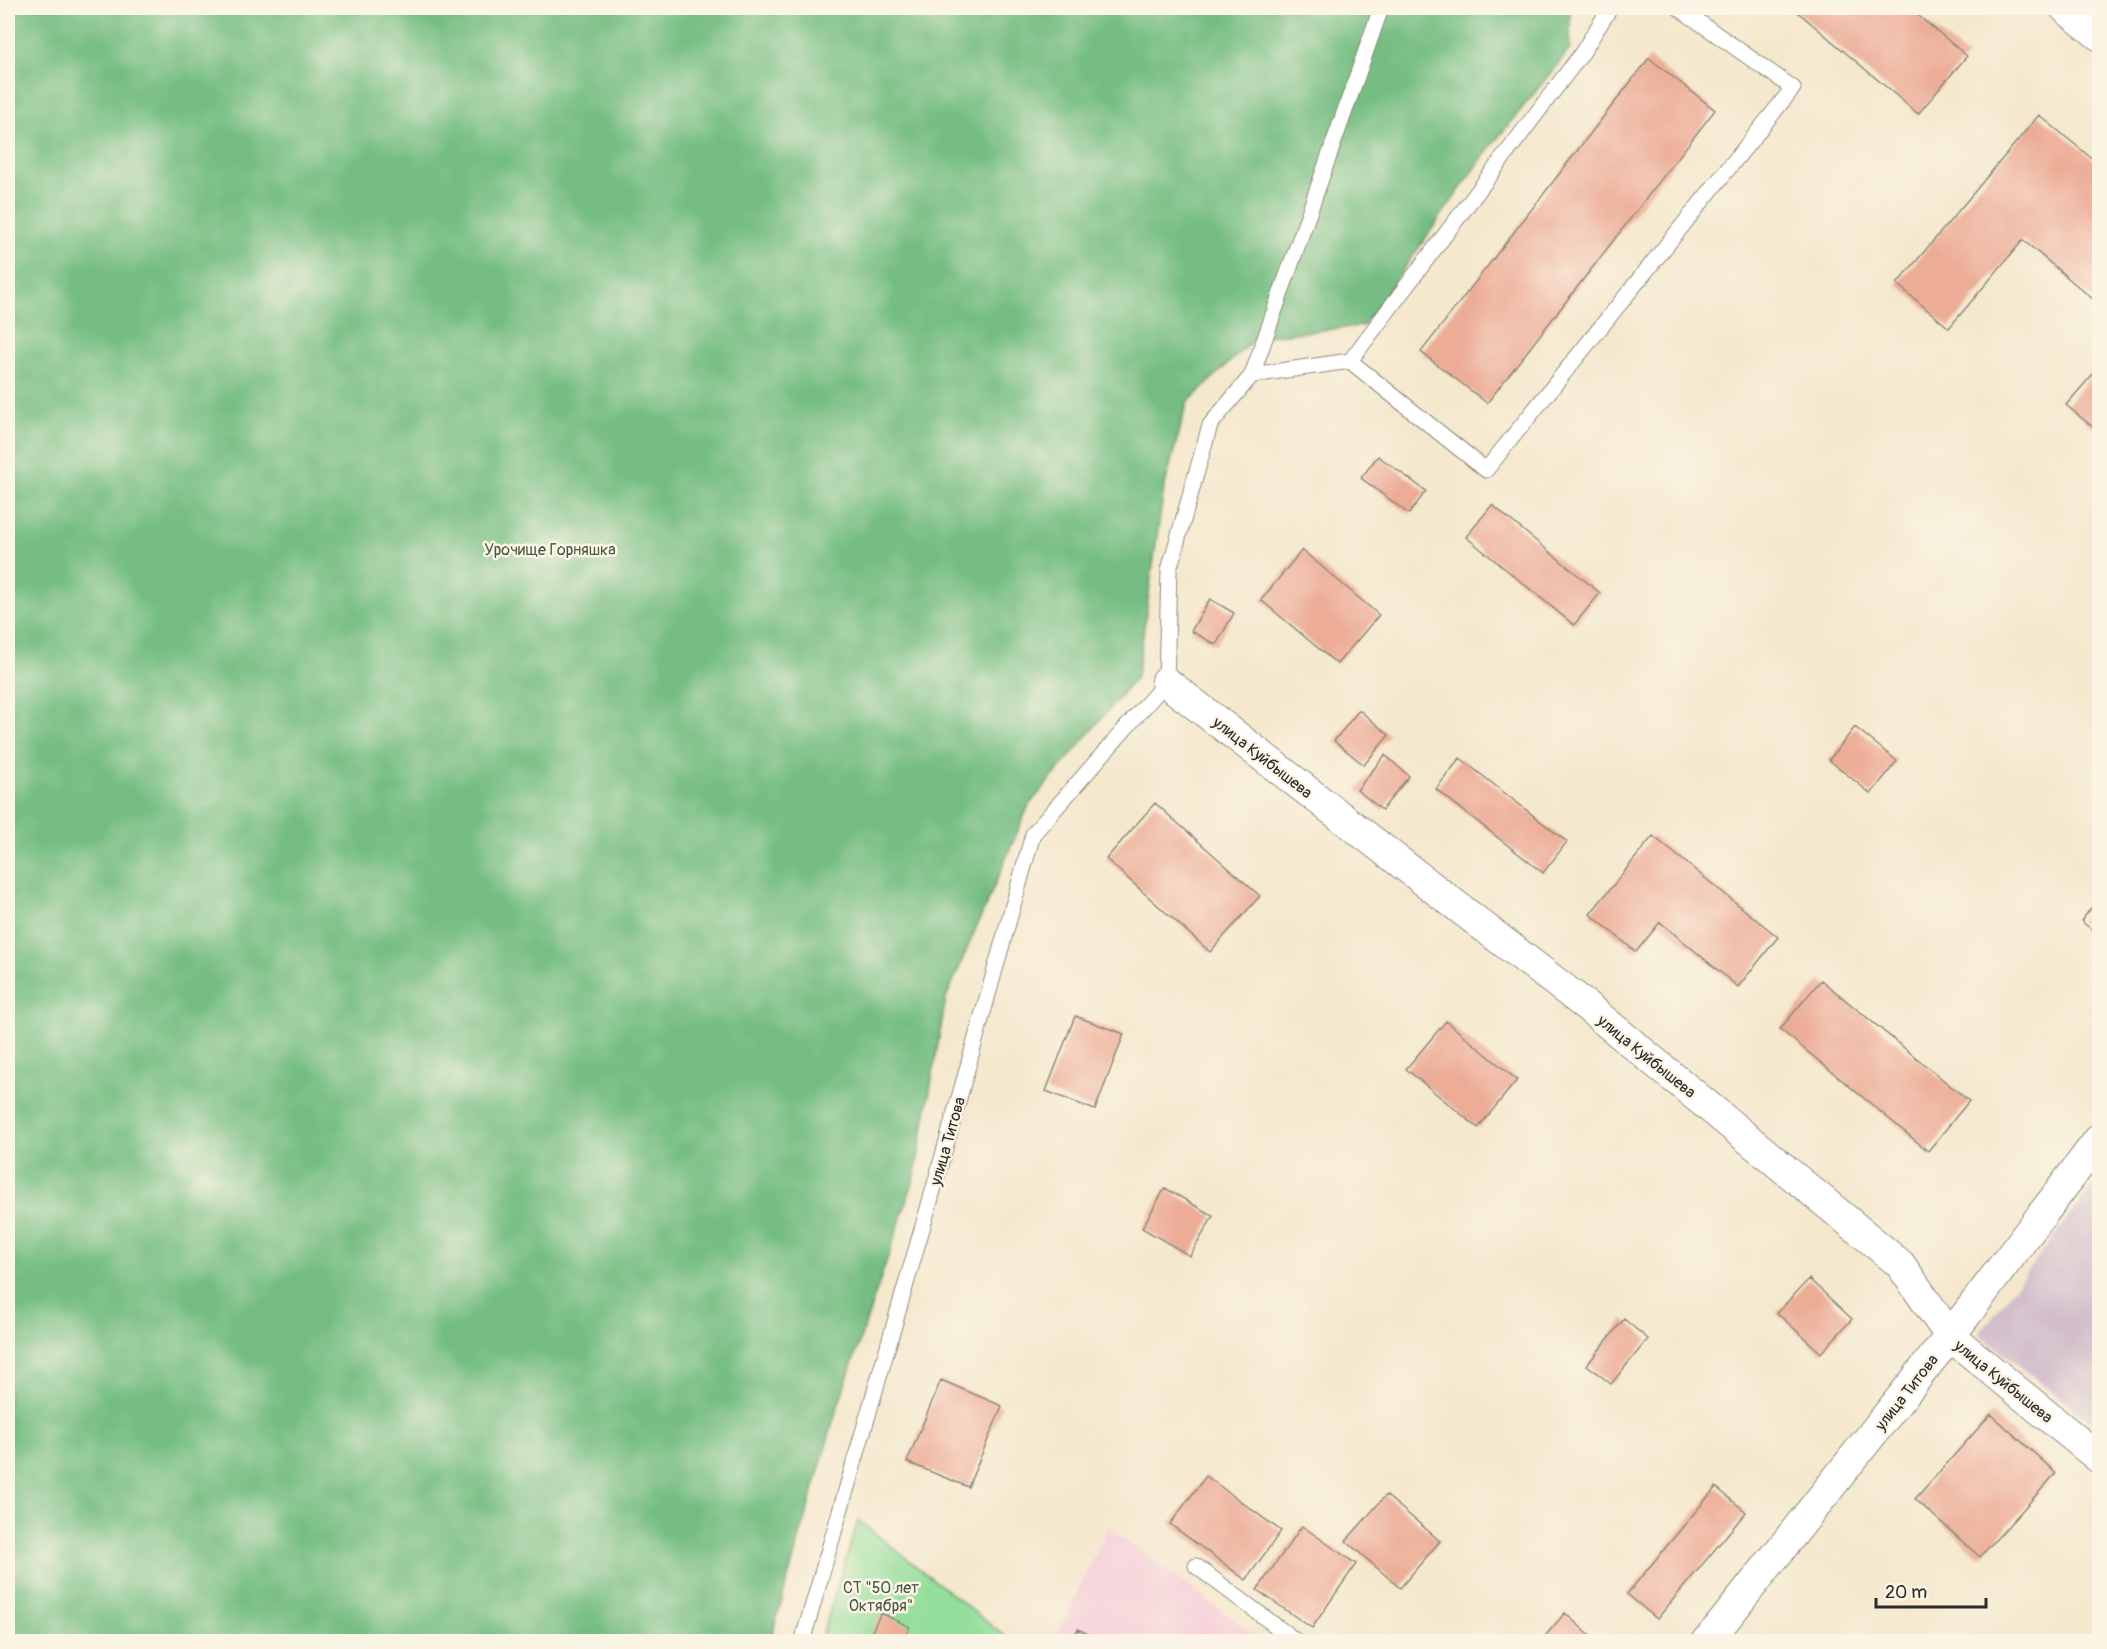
<svg xmlns="http://www.w3.org/2000/svg" width="2107" height="1649" viewBox="0 0 2107 1649" font-family="Pangolin,sans-serif">
  <style>
    .built { fill: #f5cfd9 }
    .industrial { fill: #d1bdcb }
    .green { fill: #92de9a; stroke: #5e8462; stroke-width: 1.5 }
    .forest { fill: #75bd82; stroke: #507456; stroke-width: 1.5 }
    .building { fill: #ecac96 }
    .lines { fill: none; stroke-linecap: round; stroke-linejoin: round }
    .service-casing { stroke: #908a7c; stroke-width: 17 }
    .minor-casing { stroke: #908a7c; stroke-width: 32 }
    .service { stroke: #fff; stroke-width: 15 }
    .minor { stroke: #fff; stroke-width: 30 }
    .labels { text-anchor: middle; stroke-width: 5; stroke-linejoin: round; paint-order: stroke }
    .park-label { font-size: 16px; fill: #455847; stroke: #fcf5e5 }
    .street-label { font-size: 16px; fill: #2b2b2b; stroke: #fcf5e5 }
  </style>
  <rect width="100%" height="100%" fill="#fcf5e5"/>
  <filter id="ink" filterUnits="userSpaceOnUse"><feTurbulence type="fractalNoise" baseFrequency=".0167" numOctaves="2"/><feDisplacementMap in="SourceGraphic" scale="12" xChannelSelector="R" yChannelSelector="G"/><feConvolveMatrix kernelMatrix="1 2 1 2 8 2 1 2 1" color-interpolation-filters="sRGB"/></filter>
  <filter id="wash" filterUnits="userSpaceOnUse"><feTurbulence type="fractalNoise" baseFrequency=".008" numOctaves="4" result="noise"/><feDisplacementMap in="SourceGraphic" scale="24" xChannelSelector="R" yChannelSelector="G"/><feGaussianBlur stdDeviation="1.35" result="paint"/><feColorMatrix in="noise" values="0 0 0 0 0 0 0 0 0 0 0 0 0 0 0 0 0 1.4 0 .05"/><feComposite in="paint" operator="in"/></filter>
  <g filter="url(#wash)">
    <rect width="100%" height="100%" fill="#f4e8cd"/>
    <path class="built" d="M 1108,1527 L 1263,1641 L 1053,1642 Z"/>
    <path class="industrial" d="M 2099,1178 L 2100,1178 L 2099,1428 L 1979,1334 Z"/>
    <path class="green" d="M 858,1520 L 1011,1641 L 820,1642 Z"/>
    <path class="forest" d="M 8,8 L 1570,8 L 1570,49 L 1488,150 L 1363,326 L 1256,337 L 1187,403 L 1164,488 L 1137,676 L 1029,805 L 946,998 L 915,1176 L 834,1418 L 770,1641 L 8,1642 Z"/>
    <g id="blocks">
      <path class="building" d="M 1793,8 L 1909,8 L 1967,56 L 1918,114 Z
        M 1649,58 L 1715,110 L 1487,403 L 1421,352 Z
        M 2039,115 L 2100,165 L 2100,305 L 2023,240 L 1949,328 L 1897,284 Z
        M 2100,366 L 2100,433 L 2066,405 Z
        M 1378,456 L 1426,491 L 1409,514 L 1361,478 Z
        M 1492,505 L 1600,593 L 1574,625 L 1466,537 Z
        M 1302,550 L 1379,615 L 1337,664 L 1261,600 Z
        M 1210,599 L 1234,613 L 1216,645 L 1191,631 Z
        M 1359,710 L 1389,735 L 1364,765 L 1334,741 Z
        M 1855,727 L 1897,761 L 1871,794 L 1829,760 Z
        M 1385,755 L 1409,776 L 1382,810 L 1357,790 Z
        M 1460,758 L 1567,842 L 1543,873 L 1436,789 Z
        M 1155,803 L 1260,896 L 1210,952 L 1106,859 Z
        M 1653,836 L 1778,937 L 1738,987 L 1660,922 L 1636,952 L 1590,914 Z
        M 2100,897 L 2100,936 L 2081,921 Z
        M 1821,980 L 1969,1101 L 1928,1151 L 1780,1029 Z
        M 1075,1016 L 1124,1034 L 1095,1110 L 1046,1091 Z
        M 1446,1021 L 1517,1080 L 1478,1128 L 1406,1069 Z
        M 1165,1188 L 1213,1216 L 1190,1256 L 1142,1228 Z
        M 1809,1279 L 1852,1319 L 1821,1353 L 1777,1313 Z
        M 1624,1319 L 1648,1339 L 1611,1384 L 1587,1365 Z
        M 941,1380 L 1002,1406 L 968,1487 L 907,1462 Z
        M 1991,1414 L 2056,1473 L 1980,1557 L 1915,1499 Z
        M 1206,1476 L 1281,1531 L 1246,1580 L 1170,1524 Z
        M 1716,1487 L 1746,1512 L 1657,1619 L 1627,1594 Z
        M 1386,1495 L 1440,1541 L 1400,1588 L 1346,1541 Z
        M 1302,1526 L 1356,1564 L 1312,1628 L 1257,1590 Z
        M 881,1613 L 910,1627 L 903,1642 L 894,1642 L 872,1631 Z
        M 1565,1613 L 1597,1642 L 1540,1642 Z
        M 1078,1629 L 1104,1642 L 1071,1642 Z"/>
    </g>
  </g>
  <g filter="url(#ink)">
    <use href="#blocks" fill-opacity="0" stroke="#908a7c" stroke-width="1.5"/>
    <g class="lines">
      <defs>
        <path id="service" d="M 1350,361 L 1486,470 L 1793,88 L 1679,8
          M 1252,375 L 1381,8
          M 1196,1566 L 1297,1642
          M 802,1642 L 931,1198 L 1033,834 L 1166,682 L 1169,570 L 1210,425 L 1252,375 L 1350,361 L 1582,53 L 1610,8"/>
        <path id="minor" d="M 2065,8 L 2100,36
          M 1166,682 L 1584,1004 L 1900,1264 L 1950,1336 L 2100,1459
          M 1707,1642 L 1950,1336 L 2100,1138"/>
      </defs>
      <use href="#service" class="service-casing"/>
      <use href="#minor" class="minor-casing"/>
      <use href="#service" class="service"/>
      <use href="#minor" class="minor"/>
    </g>
  </g>
  <g class="labels">
    <g class="park-label">
      <text x="550" y="555">Урочище Горняшка</text>
      <text x="881" y="1593">СТ "50 лет<tspan x="881" dy="18">Октября"</tspan></text>
    </g>
    <g class="street-label">
      <text transform="translate(1263 757) rotate(38)" y="6">улица Куйбышева</text>
      <text transform="translate(1647 1056) rotate(39)" y="6">улица Куйбышева</text>
      <text transform="translate(947 1141) rotate(-74)" y="6">улица Титова</text>
      <text transform="translate(2004 1381) rotate(39)" y="6">улица Куйбышева</text>
      <text transform="translate(1906 1392) rotate(-52)" y="6">улица Титова</text>
    </g>
  </g>
  <rect width="2107" height="1649" fill="none" stroke="#fcf5e5" stroke-width="30"/>
  <path d="M1876 1598v9h110v-9" fill="none" stroke="#2b2b2b" stroke-width="3"/>
  <text x="1885" y="1598" font-size="18" fill="#2b2b2b" stroke="#fcf5e5" stroke-width="4.5" paint-order="stroke">20 m</text>
</svg>
